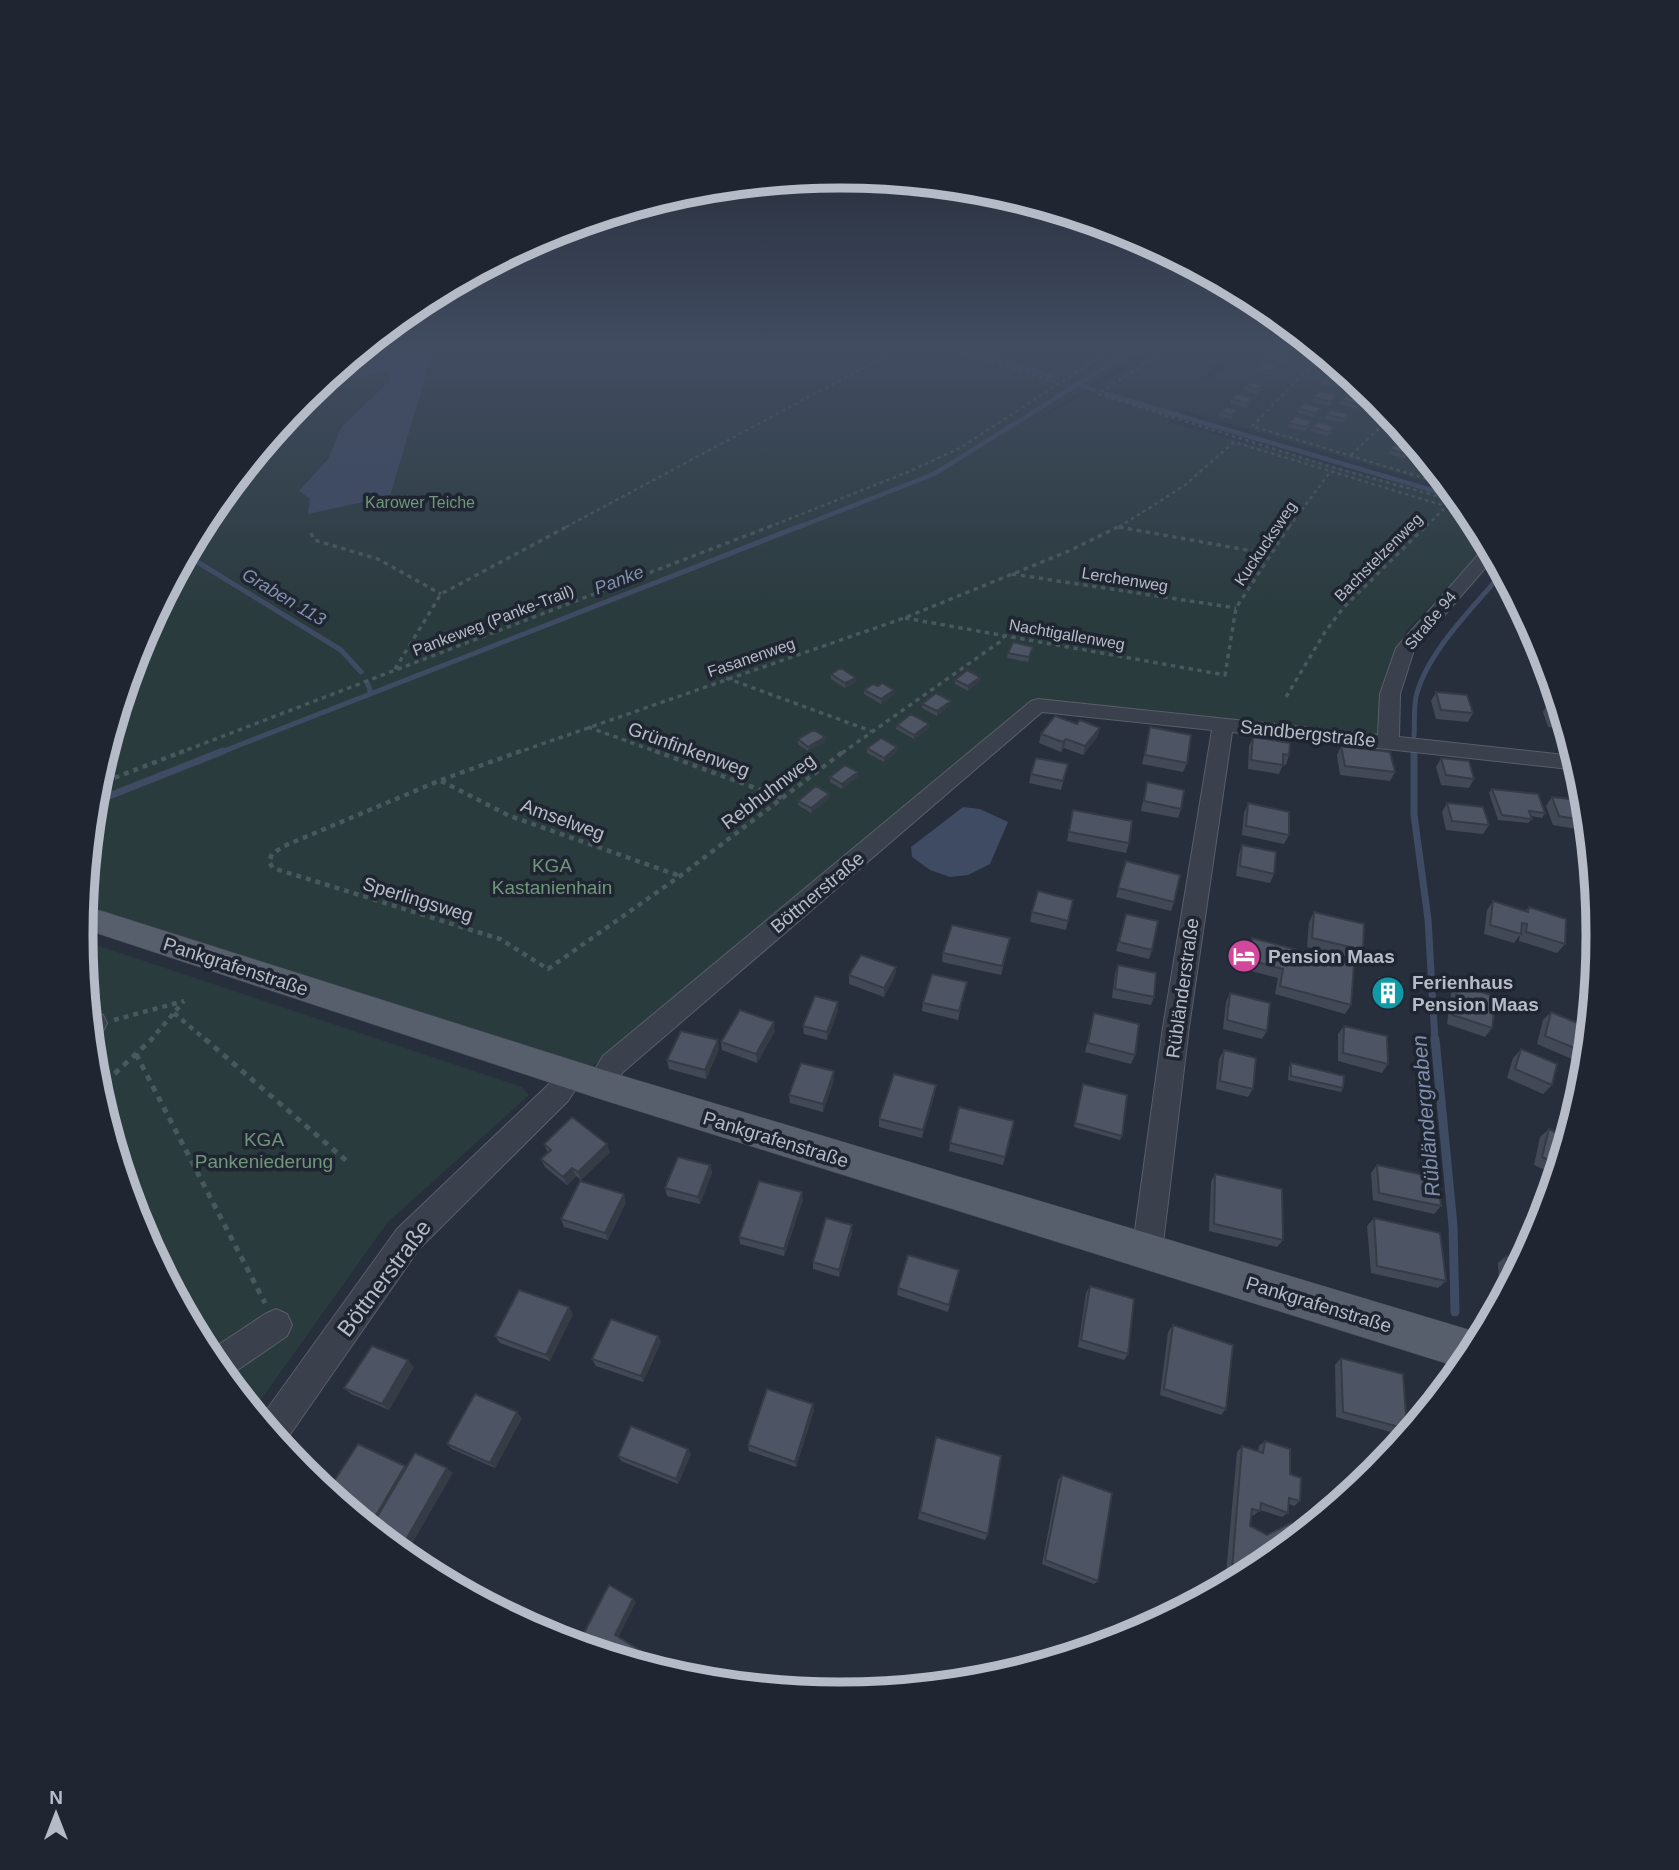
<svg xmlns="http://www.w3.org/2000/svg" width="1679" height="1870" viewBox="0 0 1679 1870" font-family="Arial,sans-serif">
  <style>
    .green { fill: #2a3b3e }
    .water { fill: #3e4b63 }
    .lines { fill: none; stroke-linecap: round; stroke-linejoin: round }
    .stream-far3 { stroke: #3e4b63; stroke-width: 4.5 }
    .stream-far2 { stroke: #3e4b63; stroke-width: 5 }
    .stream-far1 { stroke: #3e4b63; stroke-width: 7 }
    .stream { stroke: #3e4b63; stroke-width: 9 }
    .minor-casing { stroke: #585e6a; stroke-width: 2 }
    .major-casing { stroke: #434955; stroke-width: 1 }
    .path-far3 { stroke: #48585c; stroke-width: 2.5; stroke-dasharray: 3.5 3.5; stroke-linecap: butt }
    .path-far2 { stroke: #48585c; stroke-width: 3.5; stroke-dasharray: 4.5 4.5; stroke-linecap: butt }
    .path-far1 { stroke: #48585c; stroke-width: 4.5; stroke-dasharray: 5 5; stroke-linecap: butt }
    .path { stroke: #48585c; stroke-width: 5; stroke-dasharray: 6 6; stroke-linecap: butt }
    .minor { fill: #3a404c; fill-rule: evenodd }
    .major { fill: #585f6c; fill-rule: evenodd }
    .wall { fill: #424956 }
    .shaded-wall { fill: #363c46 }
    .building { fill: #4d5564; stroke: #363c46; stroke-width: 2 }
    .labels { text-anchor: middle; stroke-width: 7; stroke-linejoin: round; paint-order: stroke }
    .far-park-label { font-size: 16px; fill: #70967b; stroke: #1f2531 }
    .far-street-label { font-size: 16px; fill: #b6bcc7; stroke: #1f2531 }
    .far-water-label { font-size: 18px; font-style: italic; fill: #8190ac; stroke: #1f2531 }
    .street-label { font-size: 19px; fill: #b6bcc7; stroke: #1f2531 }
    .park-label { font-size: 19px; fill: #70967b; stroke: #1f2531 }
    .poi-label { font-size: 19px; font-weight: bold; fill: #b6bcc7; stroke: #1f2531; text-anchor: start }
    .water-label { font-size: 21px; font-style: italic; fill: #8190ac; stroke: #1f2531 }
    .near-street-label { font-size: 23px; fill: #b6bcc7; stroke: #1f2531 }
    .rim { fill: none; stroke: #b6bcc7; stroke-width: 9 }
  </style>
  <rect width="100%" height="100%" fill="#272e3c"/>
  <path class="green" d="M 364,348 L 1148,348 L 1024,428 L 1163,348 L 1228,348 L 1204,381 L 1230,365 L 1245,348 L 1315,348 L 1376,399 L 1451,489 L 1181,409 L 1167,425 L 1172,423 L 1460,500 L 1471,514 L 1488,546 L 1406,631 L 1384,688 L 1378,735 L 1035,698 L 589,1069 L 83,908 L 95,787 L 138,644 L 209,513 L 303,398 Z
    M 81,940 L 522,1087 L 529,1095 L 387,1223 L 253,1411 L 208,1356 L 138,1225 L 95,1083 Z"/>
  <path class="water" d="M 364,348 L 434,348 L 390,496 L 308,514 L 310,499 L 299,491 L 328,459 L 342,426 L 390,381 L 388,371 L 323,383 Z
    M 963,807 L 980,809 L 1008,822 L 990,864 L 968,875 L 950,877 L 930,870 L 912,857 L 911,847 Z"/>
  <g class="lines">
    <path class="stream-far3" d="M 960,348 L 1051,376
      M 1077,384 L 1094,390
      M 1106,394 L 1458,498
      M 799,527 L 934,474 L 1136,348"/>
    <path class="stream-far2" d="M 186,555 L 341,650 L 361,672
      M 367,682 L 371,694
      M 1414,736 C 1415,722 1413,706 1417,693 C 1429,650 1474,607 1502,573
      M 219,753 L 803,525
      M 1414,753 L 1414,750"/>
    <path class="stream-far1" d="M 1414,751 L 1414,815 L 1428,919 L 1435,1041
      M 94,802 L 223,751"/>
    <path class="stream" d="M 1435,1039 L 1453,1226 L 1455,1312
      M 1436,1399 L 1442,1382 L 1447,1377"/>
    <defs>
      <path id="minor" d="M 1485,547 L 1488,547 L 1494,558 L 1414,650 L 1400,694 L 1399,737 L 1574,756 L 1579,770 L 1232,732 L 1189,1027 L 1162,1252 L 1158,1262 L 1147,1267 L 1136,1262 L 1132,1252 L 1163,1027 L 1212,730 L 1042,712 L 623,1072 C 613,1086 609,1099 590,1092 L 586,1084 L 603,1056 L 1031,701 L 1038,699 L 1378,735 L 1380,694 L 1396,648 Z
        M 94,1012 L 103,1015 L 107,1023 L 103,1031 L 90,1035 L 88,1014 Z
        M 571,1063 L 581,1067 L 585,1075 L 568,1101 L 419,1249 L 282,1446 L 260,1419 L 397,1229 L 548,1085 L 561,1067 Z
        M 276,1309 L 287,1314 L 292,1325 L 287,1336 L 226,1378 L 206,1353 L 265,1314 Z"/>
      <path id="major" d="M 83,905 L 600,1069 L 1483,1334 L 1461,1368 L 600,1099 L 81,928 Z"/>
    </defs>
    <use href="#minor" class="minor-casing"/>
    <use href="#major" class="major-casing"/>
    <path class="path-far3" d="M 945,348 L 1059,383
      M 1168,348 L 1098,394 L 1335,468 L 1462,503
      M 1323,354 L 1252,426 L 1447,485
      M 1351,455 L 1391,417
      M 566,527 L 900,348
      M 769,527 L 908,472 L 960,448 L 1114,348
      M 1119,527 L 1184,486 L 1234,442 L 1442,505 L 1443,510 L 1425,527
      M 1289,527 L 1330,472"/>
    <path class="path-far2" d="M 1119,527 L 1269,554
      M 311,533 L 314,540 L 378,559 L 441,594
      M 1012,574 L 1236,608
      M 905,618 L 1225,675 L 1236,608 L 1290,525
      M 395,669 L 441,594 L 570,525
      M 726,678 L 871,731
      M 1286,697 L 1325,632 L 1343,608 L 1427,525
      M 588,727 L 660,753
      M 179,753 L 774,525
      M 516,753 L 904,618 L 1069,551 L 1122,525
      M 842,753 L 1001,641 L 1005,635"/>
    <path class="path-far1" d="M 521,751 L 441,780 L 284,846 L 272,854 L 269,862 L 273,868 L 500,939 L 548,969 L 680,876 L 844,751
      M 655,751 L 782,798
      M 441,781 L 510,816 L 680,876
      M 96,785 L 184,751
      M 174,1013 L 207,1041
      M 114,1020 L 184,1001
      M 150,1041 L 184,1001"/>
    <path class="path" d="M 205,1039 L 349,1163
      M 136,1054 L 265,1303
      M 97,1090 L 152,1039"/>
    <use href="#minor" class="minor"/>
    <use href="#major" class="major"/>
  </g>
  <path class="wall" d="M 1280,348 L 1293,348 L 1291,350 Z
    M 1263,354 L 1290,359 L 1285,363 L 1262,358 Z
    M 1257,367 L 1276,370 L 1270,375 L 1256,371 Z
    M 1345,378 L 1344,382 L 1337,388 L 1321,383 L 1323,379 Z
    M 1245,386 L 1262,389 L 1256,394 L 1244,390 Z
    M 1349,392 L 1369,396 L 1365,401 L 1352,397 L 1363,401 L 1361,405 L 1356,409 L 1340,404 L 1341,400 L 1347,396 Z
    M 1336,395 L 1330,406 L 1312,402 L 1314,397 Z
    M 1252,398 L 1251,402 L 1246,408 L 1230,403 L 1231,399 Z
    M 1298,408 L 1322,408 L 1320,412 L 1313,417 L 1297,412 Z
    M 1238,410 L 1237,414 L 1231,419 L 1219,416 L 1220,412 Z
    M 1326,414 L 1347,419 L 1342,423 L 1325,419 Z
    M 1289,423 L 1311,425 L 1305,431 L 1288,427 Z
    M 1312,427 L 1333,432 L 1327,436 L 1311,431 Z
    M 1406,435 L 1412,442 L 1403,440 Z
    M 1390,449 L 1408,453 L 1404,458 L 1389,454 Z
    M 1421,453 L 1433,468 L 1411,461 L 1413,457 Z
    M 1515,596 L 1526,618 L 1507,612 Z
    M 1033,647 L 1028,662 L 1007,658 L 1008,653 Z
    M 831,674 L 856,682 L 845,688 L 831,679 Z
    M 980,677 L 980,681 L 968,691 L 955,684 L 955,680 Z
    M 878,686 L 894,690 L 894,694 L 881,704 L 864,694 L 864,690 Z
    M 1436,692 L 1473,713 L 1468,722 L 1436,719 L 1431,701 Z
    M 1549,702 L 1559,704 L 1567,730 L 1548,727 L 1543,712 Z
    M 922,704 L 950,705 L 937,716 L 922,708 Z
    M 929,724 L 928,729 L 914,739 L 896,729 L 897,725 Z
    M 1077,724 L 1100,728 L 1097,737 L 1083,755 L 1064,748 L 1061,752 L 1039,743 L 1041,734 Z
    M 1150,727 L 1187,763 L 1183,772 L 1142,764 Z
    M 1253,737 L 1289,755 L 1286,765 L 1283,764 L 1279,774 L 1248,769 L 1249,746 Z
    M 798,739 L 825,742 L 808,751 L 798,744 Z
    M 1341,746 L 1395,772 L 1390,781 L 1340,775 L 1337,755 Z
    M 867,748 L 897,751 L 884,762 L 867,753 Z
    M 1441,758 L 1474,779 L 1469,788 L 1441,785 L 1436,767 Z
    M 1068,764 L 1061,790 L 1029,783 L 1031,774 Z
    M 858,772 L 858,776 L 842,789 L 830,782 L 830,777 Z
    M 1147,782 L 1181,809 L 1178,818 L 1141,811 Z
    M 1492,789 L 1545,813 L 1542,818 L 1531,816 L 1532,819 L 1528,823 L 1498,820 L 1489,793 Z
    M 1552,797 L 1572,803 L 1586,805 L 1588,830 L 1582,830 L 1553,825 L 1546,806 Z
    M 829,798 L 811,813 L 798,805 L 798,801 Z
    M 1248,803 L 1289,835 L 1284,844 L 1242,835 L 1244,813 Z
    M 1447,803 L 1489,825 L 1483,834 L 1446,830 L 1442,812 Z
    M 1073,810 L 1129,843 L 1126,853 L 1067,841 Z
    M 1242,845 L 1274,874 L 1270,883 L 1236,876 L 1239,854 Z
    M 1126,861 L 1174,902 L 1171,911 L 1116,897 Z
    M 1073,900 L 1066,930 L 1030,922 L 1032,912 Z
    M 1493,901 L 1525,911 L 1529,907 L 1565,944 L 1557,953 L 1519,941 L 1520,935 L 1514,943 L 1484,934 L 1487,910 Z
    M 1314,912 L 1363,950 L 1358,959 L 1307,947 L 1309,922 Z
    M 1126,914 L 1152,950 L 1149,959 L 1116,951 Z
    M 1252,938 L 1351,1005 L 1345,1014 L 1275,994 L 1278,978 L 1244,969 L 1248,947 Z
    M 1008,947 L 1001,975 L 942,962 L 943,953 Z
    M 1118,965 L 1154,997 L 1151,1005 L 1112,998 L 1115,974 Z
    M 896,967 L 895,976 L 884,997 L 849,984 L 849,975 Z
    M 1379,978 L 1403,1000 L 1400,1004 L 1376,998 L 1376,982 Z
    M 967,982 L 958,1020 L 922,1011 L 923,1003 Z
    M 1458,984 L 1492,1028 L 1485,1037 L 1447,1024 L 1451,993 Z
    M 1230,993 L 1267,1031 L 1262,1039 L 1223,1029 L 1226,1002 Z
    M 838,1002 L 838,1011 L 827,1040 L 804,1034 L 803,1026 Z
    M 1551,1012 L 1589,1028 L 1587,1054 L 1579,1062 L 1537,1044 L 1543,1020 Z
    M 1094,1013 L 1135,1055 L 1131,1064 L 1085,1052 Z
    M 1344,1026 L 1388,1064 L 1382,1073 L 1338,1061 L 1338,1034 Z
    M 775,1031 L 757,1063 L 722,1050 L 721,1042 Z
    M 719,1049 L 706,1079 L 669,1069 L 667,1060 Z
    M 1521,1049 L 1552,1085 L 1543,1094 L 1507,1078 L 1513,1058 Z
    M 1224,1050 L 1253,1089 L 1248,1097 L 1216,1089 L 1219,1059 Z
    M 1291,1063 L 1343,1088 L 1341,1092 L 1288,1080 L 1289,1067 Z
    M 834,1071 L 834,1080 L 823,1112 L 790,1103 L 789,1095 Z
    M 1082,1088 L 1122,1136 L 1120,1140 L 1074,1127 Z
    M 935,1093 L 922,1138 L 879,1127 L 879,1119 Z
    M 1014,1121 L 1003,1165 L 949,1151 L 950,1143 Z
    M 1549,1129 L 1567,1138 L 1556,1175 L 1534,1165 L 1540,1137 Z
    M 544,1144 L 610,1152 L 581,1180 L 576,1176 L 567,1185 L 545,1167 L 541,1159 L 548,1153 Z
    M 710,1165 L 712,1173 L 700,1204 L 667,1196 L 665,1188 Z
    M 1377,1165 L 1441,1206 L 1434,1214 L 1373,1200 L 1371,1173 Z
    M 1215,1174 L 1283,1240 L 1277,1247 L 1209,1231 L 1211,1182 Z
    M 803,1199 L 784,1256 L 740,1244 L 739,1237 Z
    M 626,1202 L 608,1240 L 564,1227 L 561,1219 Z
    M 1374,1218 L 1446,1281 L 1438,1288 L 1371,1273 L 1367,1226 Z
    M 852,1225 L 852,1233 L 839,1277 L 813,1269 L 813,1262 Z
    M 1506,1256 L 1522,1260 L 1500,1301 L 1498,1263 Z
    M 959,1270 L 948,1312 L 897,1295 L 898,1288 Z
    M 1090,1286 L 1128,1354 L 1124,1360 L 1078,1347 L 1086,1293 Z
    M 573,1314 L 550,1361 L 500,1343 L 495,1336 Z
    M 1173,1325 L 1226,1409 L 1221,1415 L 1160,1395 L 1168,1332 Z
    M 658,1336 L 661,1342 L 643,1382 L 596,1366 L 592,1359 Z
    M 1341,1358 L 1407,1429 L 1398,1434 L 1336,1417 L 1335,1365 Z
    M 414,1367 L 389,1410 L 351,1394 L 344,1388 Z
    M 814,1410 L 796,1467 L 749,1451 L 748,1445 Z
    M 522,1418 L 495,1468 L 452,1449 L 447,1444 Z
    M 1265,1441 L 1290,1474 L 1300,1501 L 1294,1506 L 1289,1504 L 1288,1513 L 1282,1517 L 1260,1510 L 1254,1515 L 1251,1515 L 1250,1526 L 1261,1566 L 1225,1585 L 1237,1452 L 1242,1446 L 1258,1451 L 1259,1446 Z
    M 934,1445 L 988,1534 L 985,1540 L 918,1519 Z
    M 691,1454 L 678,1484 L 621,1461 L 618,1456 Z
    M 1062,1475 L 1098,1581 L 1094,1584 L 1042,1564 L 1058,1480 Z"/>
  <path class="shaded-wall" d="M 1345,378 L 1344,382 L 1337,388 L 1339,384 Z
    M 1322,408 L 1320,412 L 1313,417 L 1315,413 Z
    M 1238,410 L 1237,414 L 1231,419 L 1232,415 Z
    M 980,677 L 980,681 L 968,691 L 968,686 Z
    M 856,678 L 856,682 L 845,688 L 845,683 Z
    M 894,690 L 894,694 L 881,704 L 881,699 Z
    M 951,701 L 950,705 L 937,716 L 937,711 Z
    M 929,724 L 928,729 L 914,739 L 914,735 Z
    M 1100,728 L 1097,737 L 1083,755 L 1085,746 Z
    M 825,737 L 825,742 L 808,751 L 808,747 Z
    M 1066,739 L 1064,748 L 1061,752 L 1063,742 Z
    M 897,747 L 897,751 L 884,762 L 884,758 Z
    M 858,772 L 858,776 L 842,789 L 842,784 Z
    M 829,794 L 829,798 L 811,813 L 811,808 Z
    M 896,967 L 895,976 L 884,997 L 884,988 Z
    M 838,1002 L 838,1011 L 827,1040 L 827,1032 Z
    M 774,1022 L 775,1031 L 757,1063 L 756,1054 Z
    M 718,1040 L 719,1049 L 706,1079 L 705,1070 Z
    M 834,1071 L 834,1080 L 823,1112 L 823,1104 Z
    M 936,1085 L 935,1093 L 922,1138 L 923,1130 Z
    M 607,1144 L 610,1152 L 581,1180 L 578,1172 Z
    M 710,1165 L 712,1173 L 700,1204 L 698,1197 Z
    M 572,1168 L 576,1176 L 567,1185 L 563,1177 Z
    M 802,1192 L 803,1199 L 784,1256 L 784,1249 Z
    M 624,1194 L 626,1202 L 608,1240 L 605,1233 Z
    M 852,1225 L 852,1233 L 839,1277 L 839,1270 Z
    M 569,1307 L 573,1314 L 550,1361 L 546,1355 Z
    M 658,1336 L 661,1342 L 643,1382 L 641,1376 Z
    M 408,1360 L 414,1367 L 389,1410 L 382,1404 Z
    M 813,1404 L 814,1410 L 796,1467 L 795,1462 Z
    M 517,1412 L 522,1418 L 495,1468 L 490,1463 Z
    M 688,1449 L 691,1454 L 678,1484 L 676,1479 Z
    M 405,1466 L 412,1471 L 378,1528 L 371,1524 Z
    M 447,1468 L 453,1473 L 409,1549 L 403,1545 Z
    M 633,1599 L 636,1602 L 618,1638 L 615,1635 Z
    M 641,1651 L 644,1654 L 640,1664 L 636,1663 Z"/>
  <path class="building" d="M 1268,349 L 1291,354 L 1287,359 L 1263,354 Z
    M 1264,362 L 1277,366 L 1271,371 L 1257,367 Z
    M 1330,374 L 1345,378 L 1339,384 L 1323,379 Z
    M 1251,382 L 1263,385 L 1257,390 L 1245,386 Z
    M 1353,388 L 1368,391 L 1370,393 L 1367,397 L 1349,392 Z
    M 1318,391 L 1336,395 L 1331,402 L 1314,397 Z
    M 1237,394 L 1252,398 L 1247,403 L 1231,399 Z
    M 1347,396 L 1363,401 L 1358,405 L 1341,400 Z
    M 1305,403 L 1322,408 L 1315,413 L 1298,408 Z
    M 1226,407 L 1238,410 L 1232,415 L 1220,412 Z
    M 1331,410 L 1349,414 L 1344,419 L 1326,414 Z
    M 1295,416 L 1312,421 L 1306,427 L 1289,423 Z
    M 1318,422 L 1335,427 L 1329,432 L 1312,427 Z
    M 1394,445 L 1409,449 L 1405,454 L 1390,449 Z
    M 1418,452 L 1421,453 L 1428,461 L 1413,457 Z
    M 1515,597 L 1520,605 L 1512,603 Z
    M 1013,642 L 1033,647 L 1029,657 L 1008,653 Z
    M 841,668 L 856,678 L 845,683 L 831,674 Z
    M 967,670 L 980,677 L 968,686 L 955,680 Z
    M 882,683 L 894,690 L 881,699 L 864,690 L 873,684 L 878,686 Z
    M 1436,692 L 1467,695 L 1473,713 L 1441,710 Z
    M 936,693 L 951,701 L 937,711 L 922,704 Z
    M 1549,702 L 1559,704 L 1563,719 L 1554,718 Z
    M 911,714 L 929,724 L 914,735 L 897,725 Z
    M 1055,716 L 1077,724 L 1080,720 L 1100,728 L 1085,746 L 1066,739 L 1063,742 L 1041,734 Z
    M 1150,727 L 1191,735 L 1187,763 L 1145,755 Z
    M 814,730 L 825,737 L 808,747 L 798,739 Z
    M 1253,737 L 1290,743 L 1289,755 L 1283,754 L 1283,765 L 1251,760 Z
    M 881,738 L 897,747 L 884,758 L 867,748 Z
    M 1341,746 L 1390,752 L 1395,772 L 1345,766 Z
    M 1036,758 L 1068,764 L 1063,781 L 1031,774 Z
    M 1441,758 L 1469,761 L 1474,779 L 1446,775 Z
    M 845,765 L 858,772 L 842,784 L 830,777 Z
    M 1147,782 L 1184,790 L 1181,809 L 1144,801 Z
    M 816,786 L 829,794 L 811,808 L 798,801 Z
    M 1492,789 L 1538,794 L 1545,813 L 1529,811 L 1532,819 L 1502,815 Z
    M 1552,797 L 1570,799 L 1572,803 L 1586,805 L 1587,821 L 1559,816 Z
    M 1248,803 L 1289,812 L 1289,835 L 1246,826 Z
    M 1447,803 L 1483,807 L 1489,825 L 1452,821 Z
    M 1073,810 L 1132,821 L 1129,843 L 1069,832 Z
    M 1242,845 L 1276,852 L 1274,874 L 1240,866 Z
    M 1126,861 L 1180,875 L 1174,902 L 1118,888 Z
    M 1038,891 L 1073,900 L 1068,921 L 1032,912 Z
    M 1493,901 L 1528,912 L 1529,907 L 1566,919 L 1565,944 L 1526,932 L 1527,924 L 1522,923 L 1521,934 L 1490,925 Z
    M 1314,912 L 1364,924 L 1363,950 L 1312,938 Z
    M 1126,914 L 1158,921 L 1152,950 L 1119,942 Z
    M 952,925 L 1010,938 L 1002,966 L 943,953 Z
    M 1252,938 L 1354,965 L 1351,1005 L 1280,986 L 1283,969 L 1249,960 Z
    M 861,955 L 896,967 L 884,988 L 849,975 Z
    M 1118,965 L 1156,973 L 1154,997 L 1115,989 Z
    M 932,974 L 967,982 L 959,1011 L 923,1003 Z
    M 1379,978 L 1403,984 L 1403,1000 L 1379,994 Z
    M 1458,984 L 1496,997 L 1492,1028 L 1453,1015 Z
    M 1230,993 L 1270,1003 L 1267,1031 L 1227,1020 Z
    M 815,996 L 838,1002 L 827,1032 L 803,1026 Z
    M 740,1010 L 774,1022 L 756,1054 L 721,1042 Z
    M 1551,1012 L 1589,1028 L 1587,1053 L 1545,1036 Z
    M 1094,1013 L 1139,1024 L 1135,1055 L 1088,1043 Z
    M 1344,1026 L 1387,1036 L 1388,1064 L 1343,1053 Z
    M 681,1031 L 718,1040 L 705,1070 L 667,1060 Z
    M 1521,1049 L 1557,1064 L 1552,1085 L 1515,1069 Z
    M 1224,1050 L 1256,1058 L 1253,1089 L 1220,1081 Z
    M 801,1063 L 834,1071 L 823,1104 L 789,1095 Z
    M 1291,1063 L 1344,1076 L 1343,1088 L 1291,1076 Z
    M 894,1074 L 936,1085 L 923,1130 L 879,1119 Z
    M 1083,1084 L 1127,1095 L 1122,1136 L 1075,1123 Z
    M 959,1107 L 1014,1121 L 1005,1157 L 950,1143 Z
    M 572,1117 L 607,1144 L 578,1172 L 572,1168 L 563,1177 L 541,1159 L 551,1150 L 544,1144 Z
    M 1549,1129 L 1567,1138 L 1559,1165 L 1542,1157 Z
    M 678,1157 L 710,1165 L 698,1197 L 665,1188 Z
    M 1377,1165 L 1438,1178 L 1441,1206 L 1379,1193 Z
    M 1215,1174 L 1282,1189 L 1283,1240 L 1214,1224 Z
    M 580,1181 L 624,1194 L 605,1233 L 561,1219 Z
    M 759,1181 L 802,1192 L 784,1249 L 739,1237 Z
    M 826,1218 L 852,1225 L 839,1270 L 813,1262 Z
    M 1374,1218 L 1440,1233 L 1446,1281 L 1377,1266 Z
    M 908,1255 L 959,1270 L 949,1305 L 898,1288 Z
    M 1506,1256 L 1522,1260 L 1509,1286 Z
    M 1090,1286 L 1134,1299 L 1128,1354 L 1081,1340 Z
    M 519,1290 L 569,1307 L 546,1355 L 495,1336 Z
    M 611,1319 L 658,1336 L 641,1376 L 592,1359 Z
    M 1173,1325 L 1233,1345 L 1226,1409 L 1164,1389 Z
    M 372,1346 L 408,1360 L 382,1404 L 344,1388 Z
    M 1341,1358 L 1403,1374 L 1407,1429 L 1343,1412 Z
    M 767,1389 L 813,1404 L 795,1462 L 748,1445 Z
    M 475,1394 L 517,1412 L 490,1463 L 447,1444 Z
    M 631,1426 L 688,1449 L 676,1479 L 618,1456 Z
    M 936,1437 L 1001,1456 L 988,1534 L 920,1512 Z
    M 1265,1441 L 1290,1449 L 1290,1474 L 1301,1478 L 1300,1501 L 1289,1498 L 1288,1513 L 1261,1503 L 1260,1511 L 1252,1509 L 1250,1526 L 1267,1535 L 1291,1523 L 1299,1535 L 1261,1566 L 1231,1582 L 1242,1446 L 1263,1453 Z
    M 358,1444 L 405,1466 L 371,1524 L 358,1517 L 327,1492 Z
    M 415,1453 L 447,1468 L 403,1545 L 376,1532 L 371,1527 Z
    M 1062,1475 L 1112,1493 L 1098,1581 L 1045,1560 Z
    M 609,1585 L 633,1599 L 615,1635 L 641,1651 L 636,1663 L 601,1652 L 581,1639 Z"/>
  <linearGradient id="sky" x2="0" y2="1"><stop stop-color="#151921"/><stop offset="0.57" stop-color="#414c61"/><stop offset="1" stop-color="#414c61" stop-opacity="0"/></linearGradient>
  <rect width="1679" height="610" fill="url(#sky)"/>
  <defs>
    <symbol id="hotel-disc" viewBox="-11 -11 22 22"><circle r="9.5" fill="#d1479c" stroke="#1f2531"/><path d="M-6-4.5h1.5V1H6V5H4.5V3h-9V5H-6ZM-4 0a1.8 1.8 0 1 1 3.6 0ZM.5 0V-2.5h3Q6-2.5 6 0Z" fill="#fff"/></symbol>
    <symbol id="building-disc" viewBox="-11 -11 22 22"><circle r="9.5" fill="#0f9aa8" stroke="#1f2531"/><path d="M-4-6H4V6H1V3H-1V6H-4ZM-2.5-4.3h1.7v1.8h-1.7ZM.8-4.3h1.7v1.8H.8ZM-2.5-1h1.7V.8h-1.7ZM.8-1h1.7V.8H.8Z" fill="#fff"/></symbol>
  </defs>
  <g fill-rule="evenodd">
    <use href="#hotel-disc" x="1225" y="937" width="38" height="38"/>
    <use href="#building-disc" x="1369" y="974" width="38" height="38"/>
  </g>
  <g class="labels">
    <g class="far-park-label">
      <text x="420" y="508">Karower Teiche</text>
    </g>
    <g class="far-street-label">
      <text transform="translate(1265 543) rotate(-56)" y="6">Kuckucksweg</text>
      <text transform="translate(1378 557) rotate(-45)" y="6">Bachstelzenweg</text>
      <text transform="translate(1125 579) rotate(9)" y="6">Lerchenweg</text>
      <text transform="translate(493 620) rotate(-21)" y="6">Pankeweg (Panke-Trail)</text>
      <text transform="translate(1430 620) rotate(-50)" y="6">Straße 94</text>
      <text transform="translate(1067 634) rotate(10)" y="6">Nachtigallenweg</text>
      <text transform="translate(751 657) rotate(-19)" y="6">Fasanenweg</text>
    </g>
    <g class="far-water-label">
      <text transform="translate(619 580) rotate(-21)" y="6">Panke</text>
      <text transform="translate(284 597) rotate(31)" y="6">Graben 113</text>
    </g>
    <g class="street-label">
      <text transform="translate(1308 733) rotate(6)" y="7">Sandbergstraße</text>
      <text transform="translate(689 749) rotate(20)" y="7">Grünfinkenweg</text>
      <text transform="translate(768 791) rotate(-37)" y="7">Rebhuhnweg</text>
      <text transform="translate(563 819) rotate(20)" y="7">Amselweg</text>
      <text transform="translate(817 892) rotate(-40)" y="7">Böttnerstraße</text>
      <text transform="translate(418 899) rotate(17)" y="7">Sperlingsweg</text>
      <text transform="translate(236 966) rotate(18)" y="7">Pankgrafenstraße</text>
      <text transform="translate(1182 988) rotate(-82)" y="7">Rübländerstraße</text>
      <text transform="translate(776 1139) rotate(17)" y="7">Pankgrafenstraße</text>
      <text transform="translate(1319 1304) rotate(17)" y="7">Pankgrafenstraße</text>
    </g>
    <g class="park-label">
      <text x="552" y="872">KGA<tspan x="552" dy="22">Kastanienhain</tspan></text>
      <text x="264" y="1146">KGA<tspan x="264" dy="22">Pankeniederung</tspan></text>
    </g>
    <g class="poi-label">
      <text x="1268" y="963">Pension Maas</text>
      <text x="1412" y="989">Ferienhaus<tspan x="1412" dy="22">Pension Maas</tspan></text>
    </g>
    <g class="water-label">
      <text transform="translate(1426 1116) rotate(-95)" y="7">Rübländergraben</text>
    </g>
    <g class="near-street-label">
      <text transform="translate(384 1278) rotate(-53)" y="8">Böttnerstraße</text>
    </g>
  </g>
  <path d="M0 0H1679V1870H0ZM839 188H840A746 746 0 0 1 1586 934V936A746 746 0 0 1 840 1682H839A746 746 0 0 1 93 936V934A746 746 0 0 1 839 188Z" fill="#1f2531" fill-rule="evenodd"/>
  <path class="rim" d="M839 188H840A746 746 0 0 1 1586 934V936A746 746 0 0 1 840 1682H839A746 746 0 0 1 93 936V934A746 746 0 0 1 839 188Z"/>
  <g transform="translate(56 1814)" stroke="#1f2531" stroke-width="5" paint-order="stroke">
  <path d="M0-5L12 26L0 18L-12 26Z" fill="#b6bcc7"/>
  <text y="-10" font-size="19" font-weight="bold" text-anchor="middle" fill="#b6bcc7">N</text>
  </g>
</svg>
